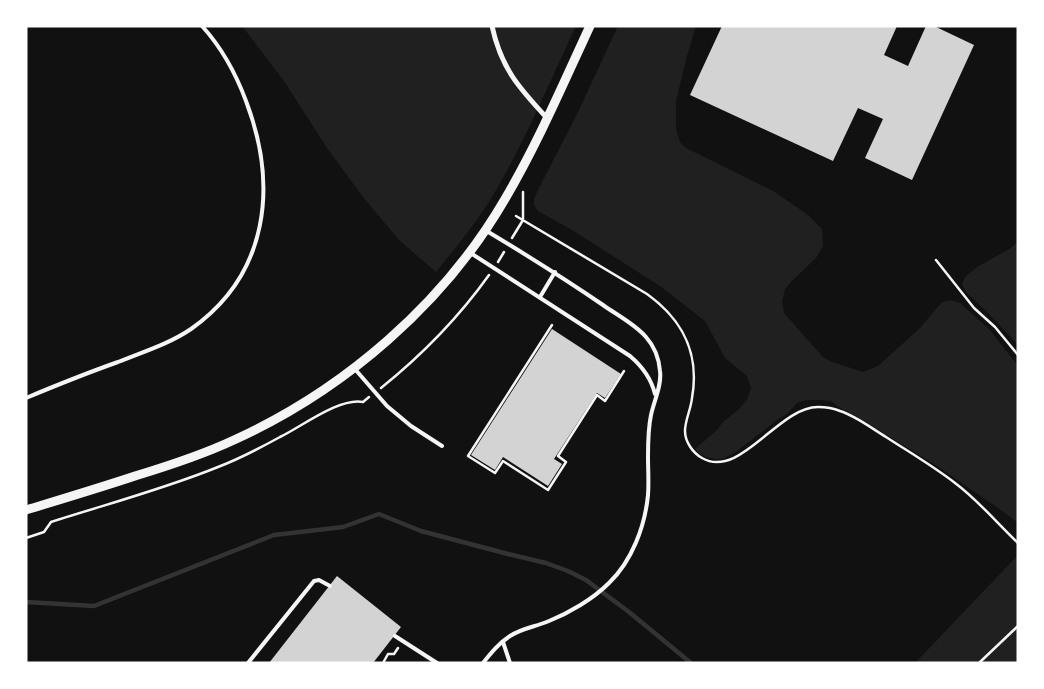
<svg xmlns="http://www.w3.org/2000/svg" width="1044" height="689" viewBox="0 0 1044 689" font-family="'Noto Sans',sans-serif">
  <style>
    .green { fill: #202020 }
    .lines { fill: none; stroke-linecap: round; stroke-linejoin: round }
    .stream { stroke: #333; stroke-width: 4.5 }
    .building { fill: #d3d3d3 }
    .path { stroke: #f5f5f5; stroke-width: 2.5 }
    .service { stroke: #f5f5f5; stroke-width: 4 }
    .minor { stroke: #f5f5f5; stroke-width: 5 }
    .tertiary { stroke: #f5f5f5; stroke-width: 9 }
  </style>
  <rect width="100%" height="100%" fill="#111"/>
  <path class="green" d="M 242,26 L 576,26 C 551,79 528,134 499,185 C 482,216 458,245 436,272 L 399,240 L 363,197 L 327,148 L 284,81 Z
    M 618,26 L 696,26 L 687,56 L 676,101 L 676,129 L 680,142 L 686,148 L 775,192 L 808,215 L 822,229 L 823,246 L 816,258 L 793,280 L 785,289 L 782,301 L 784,313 L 823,357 L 832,362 L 863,372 L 878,366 L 919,329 L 942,302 L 951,300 L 960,303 L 990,330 L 1018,366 L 1018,523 L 1001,510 L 934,464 L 854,415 L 843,410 L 831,401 L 821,400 L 806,400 L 797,403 L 787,414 L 777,420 L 737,451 L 723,459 L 715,459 L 706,457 L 699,453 L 695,449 L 717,430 L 723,422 L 738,410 L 747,400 L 751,388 L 747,376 L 725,358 L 705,321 L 660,286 L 572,230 L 538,211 L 534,205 L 534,199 L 538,190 L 578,112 Z
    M 1018,241 L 1018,345 L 989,314 L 966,292 L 962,284 L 965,277 L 977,267 L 1011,248 Z
    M 1018,555 L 1018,663 L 915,663 Z"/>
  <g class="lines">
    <path class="stream" d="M 26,602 L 94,606 L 274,535 L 343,527 L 379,514 L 421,531 L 508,554 L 546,563 L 568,571 L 586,580 L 629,612 L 691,663"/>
  </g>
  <path class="building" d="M 722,26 L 897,26 L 884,55 L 908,66 L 926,26 L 934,26 L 974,45 L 912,180 L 865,158 L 883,119 L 858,108 L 833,161 L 690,95 Z
    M 552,329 L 621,374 L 605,398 L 597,393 L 554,459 L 562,464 L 548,486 L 503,457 L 495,470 L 471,455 Z
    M 337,576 L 401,627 L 373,663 L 269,663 Z"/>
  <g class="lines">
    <path class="path" d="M 516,216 L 647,294 C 683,320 700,353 692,398 C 691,409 685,420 685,431 C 685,442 693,453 702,458 C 740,480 778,407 818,407 C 825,407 833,408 840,411 C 856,416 871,428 886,437 C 909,452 933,466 955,483 C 978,500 997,523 1018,543
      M 512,238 L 523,220 L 523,192
      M 936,260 L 974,308 L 995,327 L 1018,355
      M 498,262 L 504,252
      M 552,325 L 468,456 L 495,473 L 503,461 L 548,490 L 566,462 L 558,456 L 597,395 L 605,401 L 624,371
      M 381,388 C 422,355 459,317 489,275
      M 26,538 L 44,532 L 51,522 C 107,504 164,489 218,467 C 239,459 260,448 280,437 C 301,427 340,397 363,402 L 369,397
      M 383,663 L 388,654 L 394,654 L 398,648
      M 979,663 L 1018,626"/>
    <path class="service" d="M 469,252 L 630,356 C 643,367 651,378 655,394
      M 540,297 L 555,272
      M 354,368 L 387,406 L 411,426 L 442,446
      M 26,398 C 57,385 87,373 118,362 C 143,352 169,344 191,329 C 269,274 278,185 246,101 C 236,74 222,48 202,26
      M 395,636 L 437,663
      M 503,642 L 510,663
      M 248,663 L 314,581 L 319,580 L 330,586
      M 483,663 C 491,653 499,643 510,636 C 522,628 535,627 549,621 C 569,613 593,599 609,583 C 632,561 645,526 648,495 C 649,482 648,469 648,457 C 648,443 648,429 651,415 C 654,401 662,385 660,371 C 659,359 654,346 646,337 C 635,324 617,315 603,305 C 565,279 525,254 485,230"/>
    <path class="minor" d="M 492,26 C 501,68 519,88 547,118"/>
    <path class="tertiary" d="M 26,510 C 62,499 99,488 135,476 C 168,466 202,455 234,440 C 344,390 444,304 505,199 C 538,143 563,84 590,26"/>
  </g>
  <rect width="1044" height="689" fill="none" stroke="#ffffff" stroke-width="55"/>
</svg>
